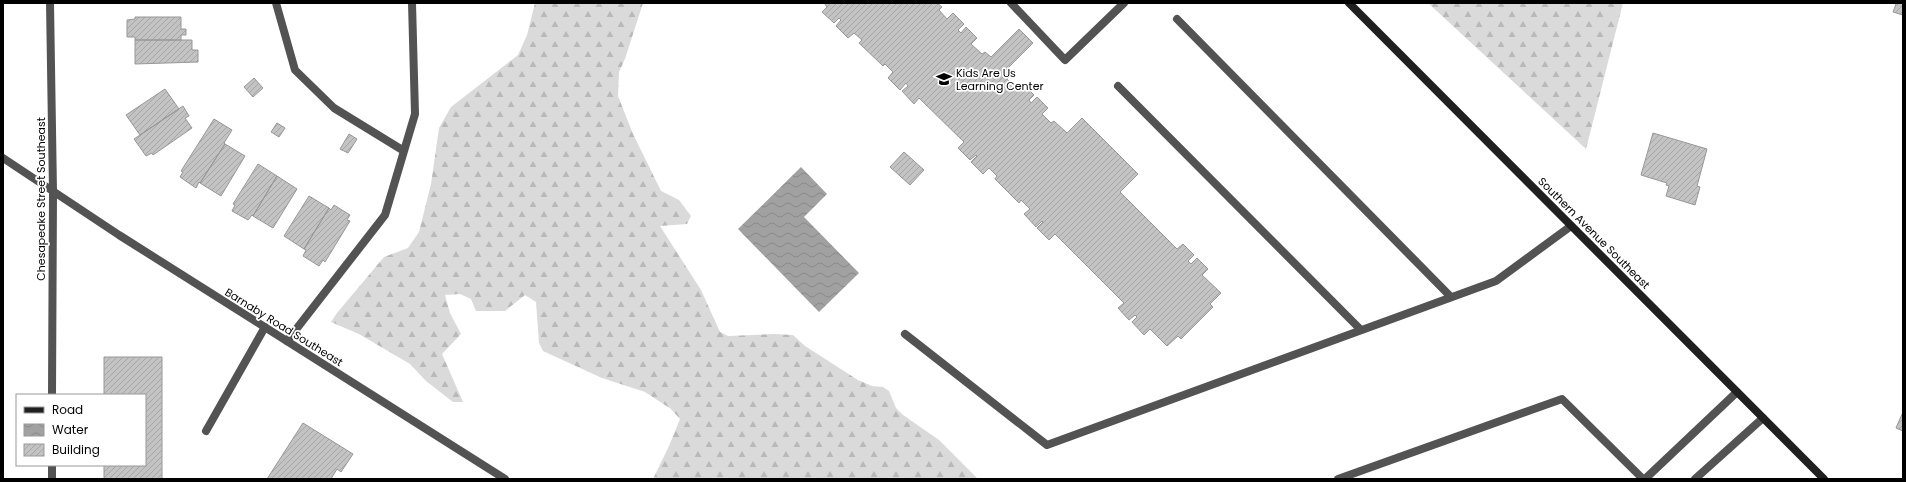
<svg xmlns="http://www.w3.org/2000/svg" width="1906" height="482" viewBox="0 0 1906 482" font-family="Poppins,sans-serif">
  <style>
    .forest { fill: url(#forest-firs) }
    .water { fill: url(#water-waves) }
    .building { fill: url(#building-hatch); stroke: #979797 }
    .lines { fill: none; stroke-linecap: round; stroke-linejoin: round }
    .service { stroke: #535353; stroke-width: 8 }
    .minor { stroke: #535353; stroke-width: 8 }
    .tertiary { stroke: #535353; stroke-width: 8 }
    .secondary { stroke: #202020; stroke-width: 8 }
    .labels { text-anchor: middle; stroke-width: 3.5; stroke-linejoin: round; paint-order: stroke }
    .poi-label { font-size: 11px; fill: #000; stroke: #fff; text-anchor: start }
    .street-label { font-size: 11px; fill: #000; stroke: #fff }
  </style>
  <defs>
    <pattern id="forest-firs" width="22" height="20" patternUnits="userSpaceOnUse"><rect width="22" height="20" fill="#dadada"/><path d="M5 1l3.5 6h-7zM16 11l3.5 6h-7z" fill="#b9b9b9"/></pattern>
    <pattern id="water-waves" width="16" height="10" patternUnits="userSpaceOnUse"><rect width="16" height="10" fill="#a1a1a1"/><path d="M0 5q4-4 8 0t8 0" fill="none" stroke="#898989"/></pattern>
    <pattern id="building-hatch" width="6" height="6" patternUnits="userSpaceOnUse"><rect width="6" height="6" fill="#c3c3c3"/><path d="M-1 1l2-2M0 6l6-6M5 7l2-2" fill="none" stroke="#a6a6a6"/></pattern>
  </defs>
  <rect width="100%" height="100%" fill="#fff"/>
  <path class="forest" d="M 535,3 L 643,3 L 625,59 L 619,72 L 618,96 L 633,134 L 661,191 L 679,200 L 691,216 L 687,224 L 660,226 L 701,290 L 720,332 L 728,336 L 775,334 L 793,335 L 805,346 L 858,380 L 872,386 L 883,387 L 889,391 L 896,408 L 903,415 L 939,440 L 978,479 L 653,479 L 669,446 L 680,419 L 671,409 L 645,392 L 602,378 L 543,351 L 539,343 L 536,302 L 525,295 L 505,311 L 476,311 L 471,299 L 460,294 L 445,295 L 450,313 L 461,334 L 442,354 L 463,402 L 453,402 L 426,381 L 410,364 L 359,334 L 331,322 L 337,313 L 384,257 L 408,248 L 419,232 L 431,184 L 439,128 L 451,107 L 518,55 L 527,35 Z
    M 1428,3 L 1623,3 L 1586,149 Z"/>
  <path class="water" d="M 801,167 L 827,194 L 804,217 L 859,273 L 819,312 L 738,229 Z"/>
  <path class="building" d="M 824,3 L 937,3 L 942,7 L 939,10 L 947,19 L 953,13 L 964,24 L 958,30 L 961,33 L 966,27 L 977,38 L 971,44 L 982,54 L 985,52 L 991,57 L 1019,29 L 1033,43 L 1005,71 L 1010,76 L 1007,79 L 1018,90 L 1023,84 L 1034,95 L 1029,100 L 1031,103 L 1037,97 L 1048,108 L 1042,114 L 1051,123 L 1054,121 L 1067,133 L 1082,118 L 1138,174 L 1120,192 L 1177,249 L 1183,244 L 1194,255 L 1188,261 L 1191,264 L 1197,258 L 1208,269 L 1202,275 L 1221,293 L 1210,304 L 1213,307 L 1181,339 L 1178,336 L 1167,346 L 1150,329 L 1144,335 L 1132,322 L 1137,317 L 1135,315 L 1129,320 L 1118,308 L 1124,303 L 1055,234 L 1049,240 L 1037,228 L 1043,222 L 1042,221 L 1036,227 L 1024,214 L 1030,209 L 1021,200 L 1019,203 L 995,179 L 997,176 L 989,168 L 983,174 L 971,162 L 977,156 L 976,155 L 970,160 L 958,148 L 964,142 L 919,98 L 914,104 L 902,91 L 908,86 L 906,83 L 900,90 L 888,78 L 893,72 L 885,64 L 883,66 L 859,43 L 862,40 L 854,33 L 848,38 L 836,26 L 841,20 L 839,18 L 834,23 L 822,12 L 827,7 Z
    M 1892,3 L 1903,3 L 1903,15 L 1893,12 L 1896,4 Z
    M 135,17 L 181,17 L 181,29 L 186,29 L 186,35 L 181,35 L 181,40 L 135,40 L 135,37 L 127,37 L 127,20 L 135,19 Z
    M 135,40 L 192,40 L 192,50 L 198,50 L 198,62 L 135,64 Z
    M 254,78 L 263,88 L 253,97 L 244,87 Z
    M 165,89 L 179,109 L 140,135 L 126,115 Z
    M 183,106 L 189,116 L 185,118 L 192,128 L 153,155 L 152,153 L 146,156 L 134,139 Z
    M 214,119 L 232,130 L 224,143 L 225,144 L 200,183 L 199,182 L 196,188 L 180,177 L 183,172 L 181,171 Z
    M 277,123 L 285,128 L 279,137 L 271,132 Z
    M 1653,133 L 1707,149 L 1697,186 L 1700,187 L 1695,205 L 1666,196 L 1669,186 L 1666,185 L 1667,183 L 1641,175 Z
    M 349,134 L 357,139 L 348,153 L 340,149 Z
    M 225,144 L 245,156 L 221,196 L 200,183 Z
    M 904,152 L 924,170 L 910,185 L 890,167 Z
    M 258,164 L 277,176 L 253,216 L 252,215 L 248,220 L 232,211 L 235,205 L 233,204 Z
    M 277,176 L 297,189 L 273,228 L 253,216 Z
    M 309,196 L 329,208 L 304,249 L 284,236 Z
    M 334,205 L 350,215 L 347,220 L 350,221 L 325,262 L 323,260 L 319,266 L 303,256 L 306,250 L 304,249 L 329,208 L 331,210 Z
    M 104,357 L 162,357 L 162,479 L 104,479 L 104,465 L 145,465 L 145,395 L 104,395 Z
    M 1903,412 L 1903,431 L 1896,428 Z
    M 303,423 L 353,454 L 341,472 L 337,469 L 331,479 L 267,479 Z"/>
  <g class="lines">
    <path class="service" d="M 276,3 L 295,70 L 334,108 L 404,151
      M 1011,3 L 1065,60 L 1124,3
      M 1177,19 L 1451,297
      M 1118,86 L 1361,330
      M 905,334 L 1047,445 L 1496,281 L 1571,226
      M 287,341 L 385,215 L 415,114 L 412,3
      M 206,431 L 265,327
      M 1338,479 L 1562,399 L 1643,479
      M 1645,479 L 1737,392
      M 1695,479 L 1763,418"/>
    <path class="minor" d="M 50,3 L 53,192 L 52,395
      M 52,465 L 52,479"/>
    <path class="tertiary" d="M 3,158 L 119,235 L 505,479"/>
    <path class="secondary" d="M 1349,3 L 1824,479"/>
  </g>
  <defs>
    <symbol id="school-bare" viewBox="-9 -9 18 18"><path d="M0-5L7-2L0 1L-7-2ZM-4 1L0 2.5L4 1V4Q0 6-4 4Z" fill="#000" stroke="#fff" stroke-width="2.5" paint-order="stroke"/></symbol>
  </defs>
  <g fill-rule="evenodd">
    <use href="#school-bare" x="933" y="68" width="22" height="22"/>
  </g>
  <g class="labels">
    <g class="poi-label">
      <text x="956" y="77">Kids Are Us<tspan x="956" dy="13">Learning Center</tspan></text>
    </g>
    <g class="street-label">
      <text transform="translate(41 199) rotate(-90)" y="4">Chesapeake Street Southeast</text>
      <text transform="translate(1594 233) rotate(45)" y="4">Southern Avenue Southeast</text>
      <text transform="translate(284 327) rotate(32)" y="4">Barnaby Road Southeast</text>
    </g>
  </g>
  <rect width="1906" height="482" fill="none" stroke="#000000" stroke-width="8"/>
  <rect x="16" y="394" width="130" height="72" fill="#ffffff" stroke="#999999"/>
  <rect x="24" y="407" width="20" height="6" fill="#202020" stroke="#999999"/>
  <text x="52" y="414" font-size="12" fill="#000000">Road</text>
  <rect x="24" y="424" width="20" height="12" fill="url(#water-waves)" stroke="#999999"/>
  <text x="52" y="434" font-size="12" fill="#000000">Water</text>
  <rect x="24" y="444" width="20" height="12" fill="url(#building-hatch)" stroke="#999999"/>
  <text x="52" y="454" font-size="12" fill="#000000">Building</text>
</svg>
